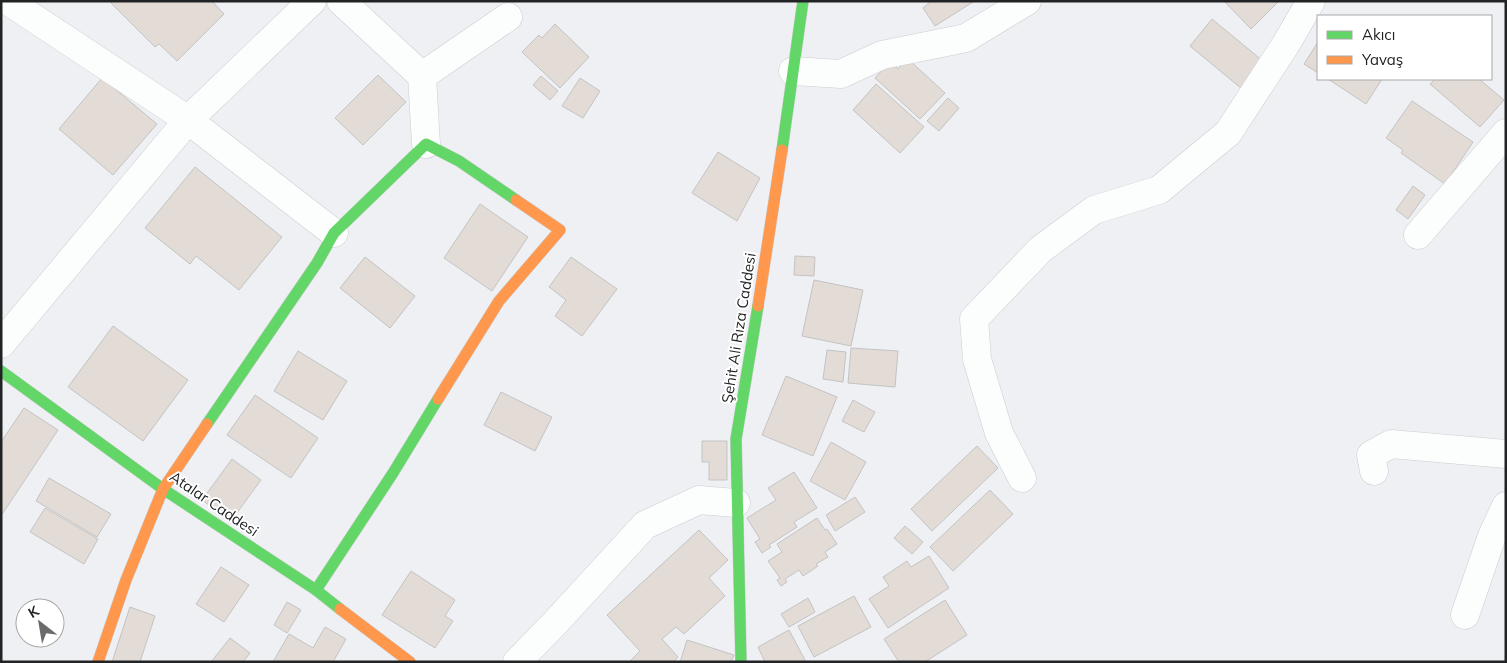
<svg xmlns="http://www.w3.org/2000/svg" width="1507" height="663" viewBox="0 0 1507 663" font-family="Mulish,sans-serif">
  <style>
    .building { fill: #e3dcd6; stroke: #c3c3c4 }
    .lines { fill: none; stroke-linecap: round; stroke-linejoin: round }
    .street-casing { stroke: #cccdcf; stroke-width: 29 }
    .fast-casing { stroke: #cccdcf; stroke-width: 12 }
    .slow-casing { stroke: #cccdcf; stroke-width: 12 }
    .street { stroke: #fcfdfd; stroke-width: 28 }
    .fast { stroke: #63d668; stroke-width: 11 }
    .slow { stroke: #ff974d; stroke-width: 11 }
    .labels { text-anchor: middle; stroke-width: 4; stroke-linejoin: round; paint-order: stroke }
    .street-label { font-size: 15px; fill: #222324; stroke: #fff }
  </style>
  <rect width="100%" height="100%" fill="#eef0f3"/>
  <path class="building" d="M 113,1 L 212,1 L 224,14 L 177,61 L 159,44 L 155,47 L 111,3 Z
    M 930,1 L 972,1 L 973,2 L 935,26 L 923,8 L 930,2 Z
    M 1224,1 L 1279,1 L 1251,29 Z
    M 1212,19 L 1264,62 L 1242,89 L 1190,46 Z
    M 555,24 L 589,57 L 560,88 L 522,52 L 539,35 L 542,38 Z
    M 1318,42 L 1318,73 L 1304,64 Z
    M 908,59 L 945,93 L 920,119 L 875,78 L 890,62 L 898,69 Z
    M 378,75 L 406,102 L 363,145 L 335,118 Z
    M 541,76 L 558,91 L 550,100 L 533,85 Z
    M 102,78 L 157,124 L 113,175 L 59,129 Z
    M 580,78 L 600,91 L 583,118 L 562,106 Z
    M 1328,79 L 1382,79 L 1366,104 Z
    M 1435,79 L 1479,79 L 1504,100 L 1480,127 L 1430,84 Z
    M 876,84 L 924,127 L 900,153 L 853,110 Z
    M 948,98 L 959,108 L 939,131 L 927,121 Z
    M 1412,101 L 1473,142 L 1445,184 L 1401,153 L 1403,150 L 1386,138 Z
    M 718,152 L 760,178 L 737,221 L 692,193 Z
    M 195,167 L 282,237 L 239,290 L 196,256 L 190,264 L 145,228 Z
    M 1413,186 L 1425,195 L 1408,219 L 1396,210 Z
    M 480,204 L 528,237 L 492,291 L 444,258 Z
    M 795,256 L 815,257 L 814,276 L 794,275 Z
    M 365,257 L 415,296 L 390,328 L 340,288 Z
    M 571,257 L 617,289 L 582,336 L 555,316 L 566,300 L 549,287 Z
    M 814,280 L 863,290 L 851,346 L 802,336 Z
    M 113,326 L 188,380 L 143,441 L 68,387 Z
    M 851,348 L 898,351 L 895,387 L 848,383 Z
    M 827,350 L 846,352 L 843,382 L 823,379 Z
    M 298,351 L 347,381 L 323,420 L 274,391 Z
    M 786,376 L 837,397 L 813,456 L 762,435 Z
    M 501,392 L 552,417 L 535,451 L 484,425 Z
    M 255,395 L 318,438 L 291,478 L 227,435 Z
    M 853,400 L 875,412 L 864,432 L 842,421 Z
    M 24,408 L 58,430 L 1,516 L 1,442 Z
    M 702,441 L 727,441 L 727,480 L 709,480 L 709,462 L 702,462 Z
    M 831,442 L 866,462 L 845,500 L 810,481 Z
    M 977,446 L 998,468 L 932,531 L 911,509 Z
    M 232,459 L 261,480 L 231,521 L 202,500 Z
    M 794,472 L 817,508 L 794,522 L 797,527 L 769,545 L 771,547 L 762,553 L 755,542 L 760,539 L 747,518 L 776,500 L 768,488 Z
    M 49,478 L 111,514 L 97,537 L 36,501 Z
    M 990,490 L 1013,514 L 953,571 L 930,547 Z
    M 855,497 L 865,512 L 835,531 L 826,515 Z
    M 45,508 L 98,539 L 84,564 L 30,532 Z
    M 817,518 L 825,530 L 827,529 L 837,544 L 825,552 L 828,557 L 816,564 L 818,566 L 803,576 L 799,570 L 785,579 L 787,582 L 781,586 L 777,580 L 780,578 L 768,561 L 782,552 L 777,544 Z
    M 905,526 L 923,542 L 912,554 L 894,538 Z
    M 699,530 L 728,560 L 709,578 L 725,596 L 684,634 L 676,627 L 662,639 L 678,657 L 673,662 L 629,662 L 640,651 L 607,615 Z
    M 929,556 L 949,588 L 888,628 L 869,599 L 889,586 L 883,577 L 907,561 L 911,567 Z
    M 221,567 L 249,585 L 224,622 L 196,604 Z
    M 411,571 L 455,600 L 445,616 L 453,621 L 435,648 L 382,615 Z
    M 854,596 L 871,627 L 814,657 L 798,626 Z
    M 808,598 L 815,612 L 789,627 L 781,614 Z
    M 945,600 L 967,635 L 925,662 L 899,662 L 884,639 Z
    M 287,602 L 301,610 L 287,633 L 274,625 Z
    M 130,607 L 155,616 L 140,662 L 112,662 Z
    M 325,627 L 346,639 L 333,662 L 273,662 L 289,634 L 313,648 Z
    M 789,630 L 806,662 L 765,662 L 758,647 Z
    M 230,638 L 250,653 L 243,662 L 211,662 Z
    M 687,640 L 734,655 L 731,662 L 680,662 Z"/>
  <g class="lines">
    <defs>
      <path id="street" d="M 8,1 L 188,120 L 334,233
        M 341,1 L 422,76 L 426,144
        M 793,71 L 841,74 L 882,55 L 966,38 L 1027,1
        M 422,76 L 508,17
        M 1418,235 L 1506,133
        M 1,344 L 188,120 L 312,1
        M 1374,471 L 1371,455 L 1391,444 L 1506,454
        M 1022,478 L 999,433 L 977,359 L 974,319 L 1041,249 L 1094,210 L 1159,190 L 1228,133 L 1286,44 L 1311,1
        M 1465,615 L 1492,536 L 1506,506
        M 517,662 L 555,623 L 645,525 L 699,500 L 736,503"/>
      <path id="fast" d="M 782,150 L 803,1
        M 1,371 L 163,489 L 316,590 L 340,609
        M 207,424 L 317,263 L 334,233 L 426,144 L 459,161 L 516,200
        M 316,590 L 393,473 L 438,399
        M 741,662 L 736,439 L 758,306"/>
      <path id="slow" d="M 758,306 L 782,150
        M 438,399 L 499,301 L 560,230 L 516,200
        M 340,609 L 410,662
        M 98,662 L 126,580 L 163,489 L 207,424"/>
    </defs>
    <use href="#street" class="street-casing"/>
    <use href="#fast" class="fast-casing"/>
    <use href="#slow" class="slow-casing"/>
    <use href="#street" class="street"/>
    <use href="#fast" class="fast"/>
    <use href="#slow" class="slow"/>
  </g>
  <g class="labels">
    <g class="street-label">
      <text transform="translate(739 328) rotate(-81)" y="5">Şehit Ali Rıza Caddesi</text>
      <text transform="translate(214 504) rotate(34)" y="5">Atalar Caddesi</text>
    </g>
  </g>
  <rect width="1507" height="663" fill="none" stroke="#222324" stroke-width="5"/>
  <rect x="1317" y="15" width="175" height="65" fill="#ffffff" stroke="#a7a7a7"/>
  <rect x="1327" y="31" width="25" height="8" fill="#63d668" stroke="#a7a7a7"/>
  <text x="1362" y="40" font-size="15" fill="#222324">Akıcı</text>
  <rect x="1327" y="56" width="25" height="8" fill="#ff974d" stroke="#a7a7a7"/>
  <text x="1362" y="65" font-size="15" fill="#222324">Yavaş</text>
  <g transform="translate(40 623) rotate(329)"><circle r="24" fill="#ffffff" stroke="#a7a7a7"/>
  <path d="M0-4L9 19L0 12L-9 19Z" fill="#696b6c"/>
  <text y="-8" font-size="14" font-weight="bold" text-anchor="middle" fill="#222324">K</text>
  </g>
</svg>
